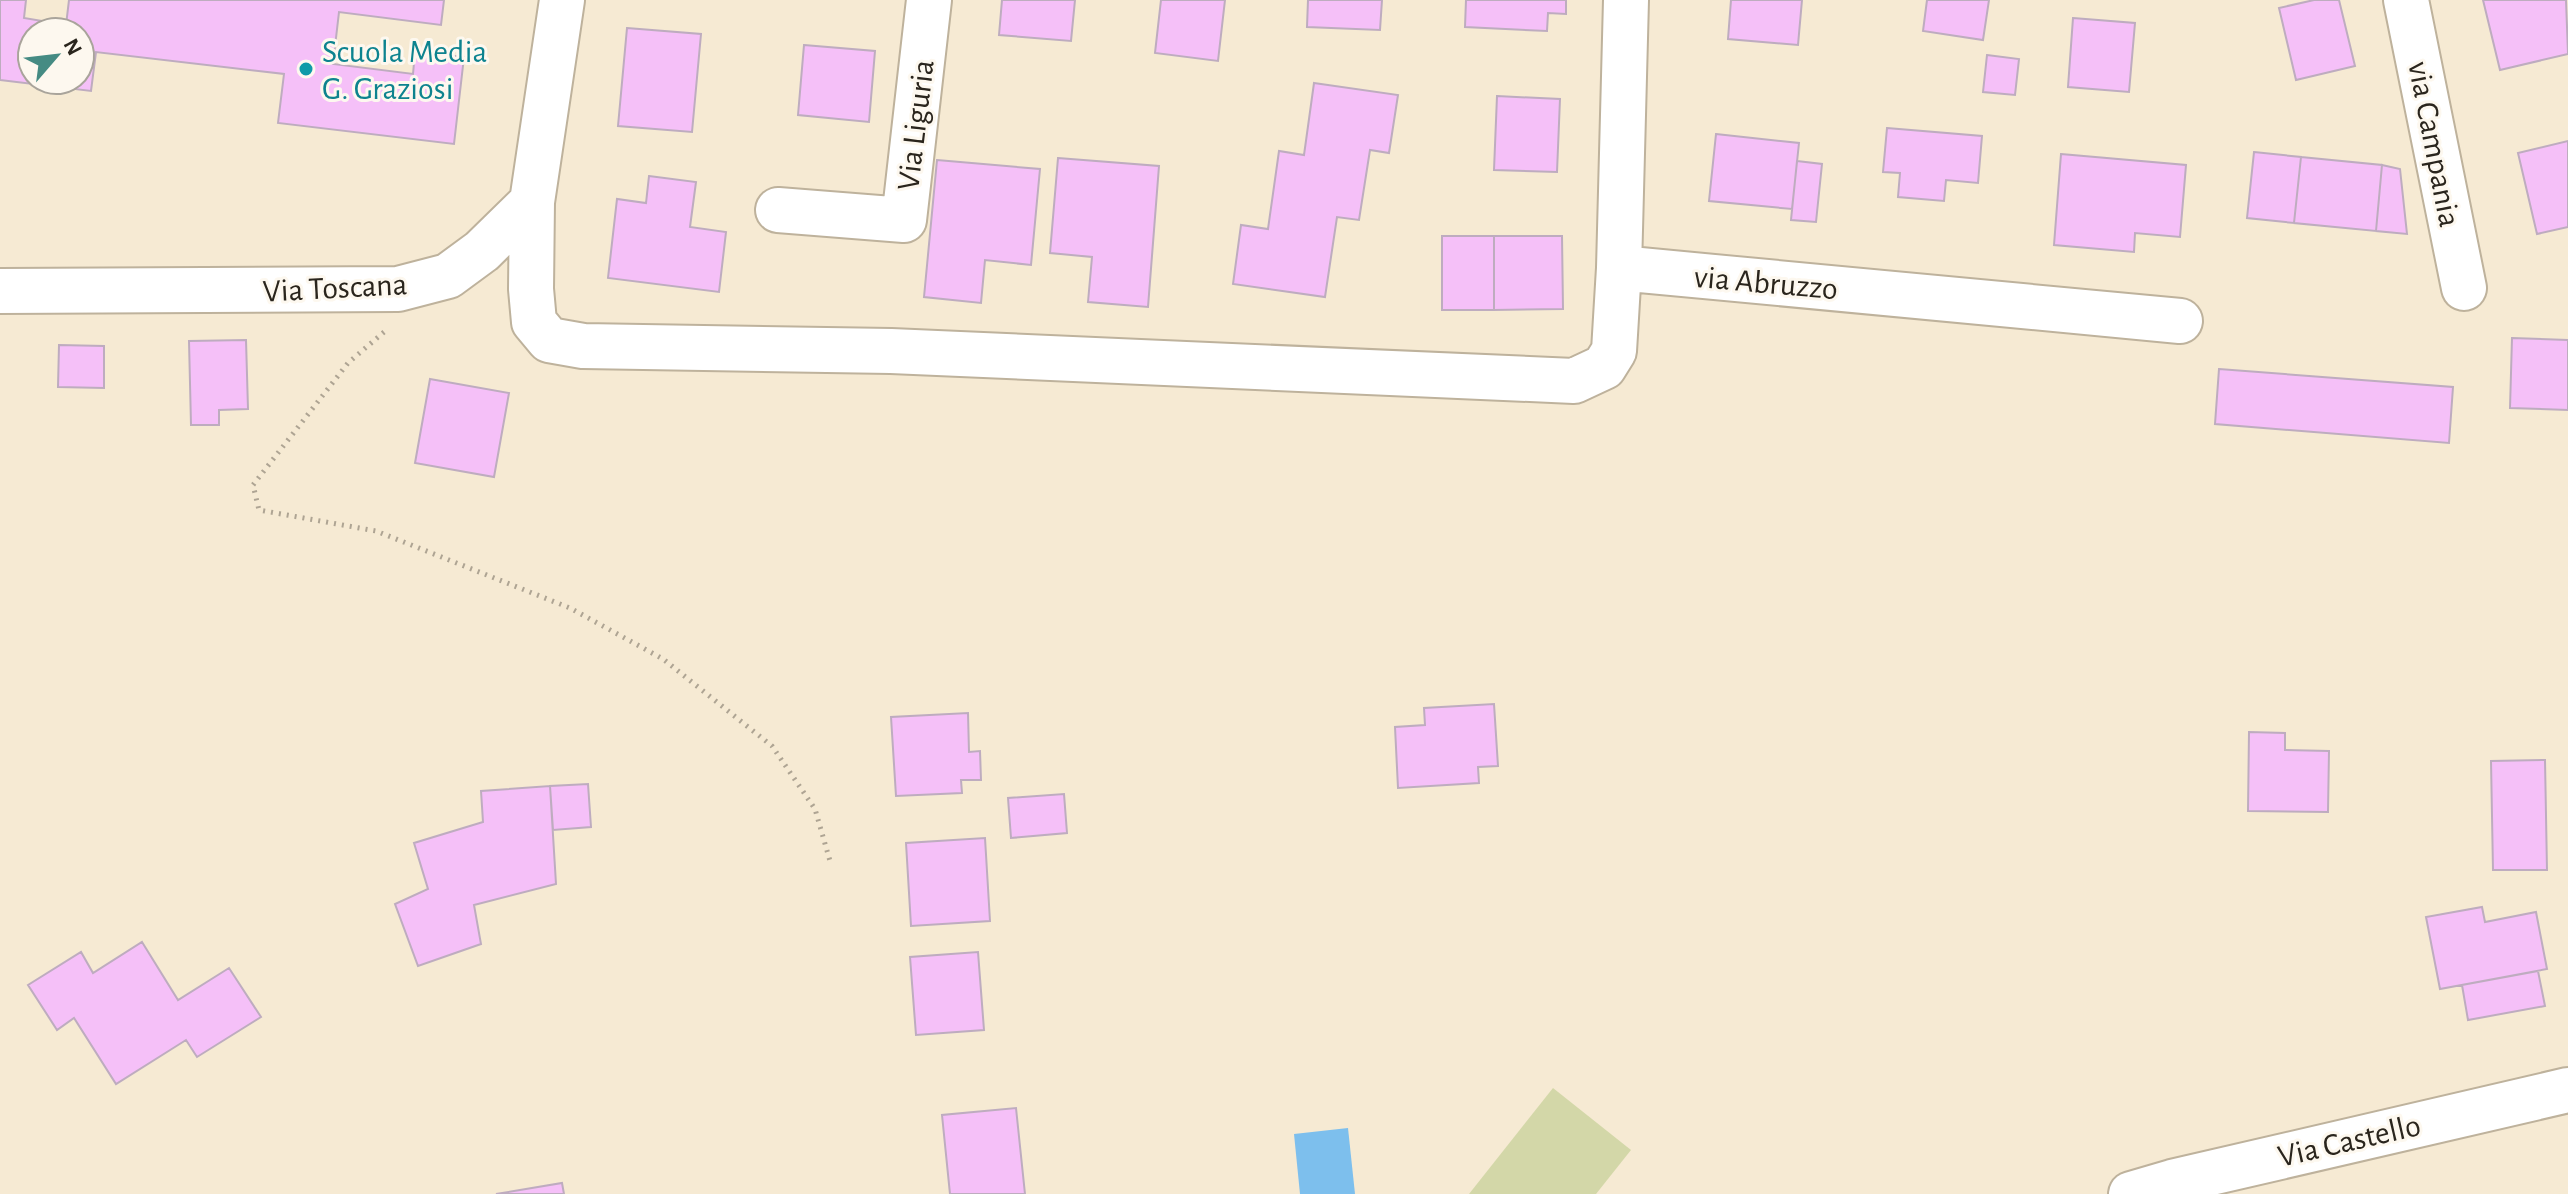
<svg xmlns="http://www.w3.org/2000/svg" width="2568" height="1194" viewBox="0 0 2568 1194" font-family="'Alegreya Sans',sans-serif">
<rect width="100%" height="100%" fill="#f6ead3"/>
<path fill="#d3d7a8" d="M1553,1088L1631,1150L1596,1194H1469Z"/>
<path fill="#7dbfed" d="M1348,1128L1355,1194H1300L1294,1134Z"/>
<path fill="#f5c0f8" stroke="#beacbf" stroke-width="2" fill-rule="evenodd" d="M0,0H26L24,18L66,25L69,0H444L441,25L339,12L333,64L413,74L415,52L464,57L454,144L278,123L284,74L96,52L91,91L0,80ZM32,32H80V80H32Z
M1002,0H1075L1071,41L999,35Z
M1161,0H1225L1218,61L1155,53Z
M1308,0H1382L1380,30L1307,27Z
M1466,0H1566V14L1548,13L1547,31L1465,27Z
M1731,0H1802L1798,45L1728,39Z
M1927,0H1989L1983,40L1923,31Z
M2314,0H2339L2355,66L2296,80L2279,8Z
M2483,0H2566L2568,54L2500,70Z
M2073,18L2135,23L2129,92L2068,87Z
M627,28L701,34L692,132L618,126Z
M804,45L875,51L869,122L798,115Z
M1987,55L2019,59L2015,95L1983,92Z
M1314,83L1398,95L1389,153L1370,150L1359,220L1337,217L1325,297L1233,284L1241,225L1268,229L1279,151L1304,155Z
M1497,96L1560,99L1557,172L1494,170Z
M1887,128L1982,136L1978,183L1946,180L1944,201L1898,197L1900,173L1883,172Z
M1716,134L1799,143L1792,209L1709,201Z
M2568,141V227L2537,234L2518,153Z
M2254,152L2301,157L2294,223L2247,218Z
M2061,154L2186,165L2180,237L2135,233L2134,252L2054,245Z
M2301,157L2382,165L2376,231L2294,223Z
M1058,158L1159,166L1148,307L1088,302L1092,257L1050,253Z
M937,160L1040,169L1031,265L985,260L981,303L924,297Z
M1797,161L1822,164L1816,222L1791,220Z
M2382,165L2400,169L2407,234L2376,231Z
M649,176L696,182L690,227L726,232L719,292L608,278L617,199L646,203Z
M1442,236H1494V310H1442Z
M1494,236H1562L1563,309L1494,310Z
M2512,338L2568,340V410L2510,408Z
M246,340L248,409L219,410V425H191L189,341Z
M59,345L104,346V388L58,387Z
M2219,369L2453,387L2449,443L2215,424Z
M430,379L509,393L494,477L415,463Z
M1494,704L1498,766L1478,767L1479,783L1398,788L1395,727L1425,725L1424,708Z
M968,713L969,752L980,751L981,780H961L962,793L896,796L891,717Z
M2249,732L2285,733V750L2329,751L2328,812L2248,811Z
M2545,760L2547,870H2493L2491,761Z
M588,784L591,827L553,830L550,786Z
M550,786L556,884L474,905L481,944L418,966L395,904L428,889L414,843L483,822L481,791Z
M1064,794L1067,833L1011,838L1008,798Z
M985,838L990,921L911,926L906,843Z
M2482,907L2485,922L2536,912L2547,969L2440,989L2426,917Z
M142,942L178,1000L229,968L261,1017L197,1057L186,1040L116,1084L74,1018L57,1030L28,985L81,952L93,973Z
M978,952L984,1030L916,1035L910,957Z
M2538,971L2545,1006L2468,1020L2462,985Z
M1016,1108L1025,1194H950L942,1115Z
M562,1183L564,1194H496Z"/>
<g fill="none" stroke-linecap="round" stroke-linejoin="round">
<g stroke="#beb29c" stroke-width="48">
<path id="minor" d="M562,0L532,202L531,289L534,322L549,340L583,346L891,351L1574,381L1604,367L1614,351L1619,268L1626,0
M2406,0L2464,288
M778,210L904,220L929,0
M1619,268L2180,321
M0,291L398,289L448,276L482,251L532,202
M2131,1194L2172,1182L2568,1090"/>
</g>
<path stroke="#aea493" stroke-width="5" stroke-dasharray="2 6" stroke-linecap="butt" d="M384,332L348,363L253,485L259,510L376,531L570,608L663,659L772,746L815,809L830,861"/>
<use href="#minor" stroke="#fff" stroke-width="44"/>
</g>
<circle fill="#0f9aa8" stroke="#fdf8ef" stroke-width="3" cx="306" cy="69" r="8"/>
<g text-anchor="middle" stroke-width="6" stroke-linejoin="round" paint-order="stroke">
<g font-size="32" fill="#0d838f" stroke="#fdf8ef" text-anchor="start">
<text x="322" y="62">Scuola Media<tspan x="322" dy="37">G. Graziosi</tspan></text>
</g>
<g font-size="32" fill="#2a251d" stroke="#fdf8ef">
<text transform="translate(915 125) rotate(-83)" y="11">Via Liguria</text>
<text transform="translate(2435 144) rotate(79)" y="11">via Campania</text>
<text transform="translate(1766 282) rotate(5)" y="11">via Abruzzo</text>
<text transform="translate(335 287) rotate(-3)" y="11">Via Toscana</text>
<text transform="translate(2349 1140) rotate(-13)" y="11">Via Castello</text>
</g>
</g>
<g transform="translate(56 56) rotate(62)"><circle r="38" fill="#fdf8ef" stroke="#a9a49b" stroke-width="2"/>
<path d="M0-6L14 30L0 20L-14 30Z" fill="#458b83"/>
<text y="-12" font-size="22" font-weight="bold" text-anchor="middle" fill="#2a251d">N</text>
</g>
</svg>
